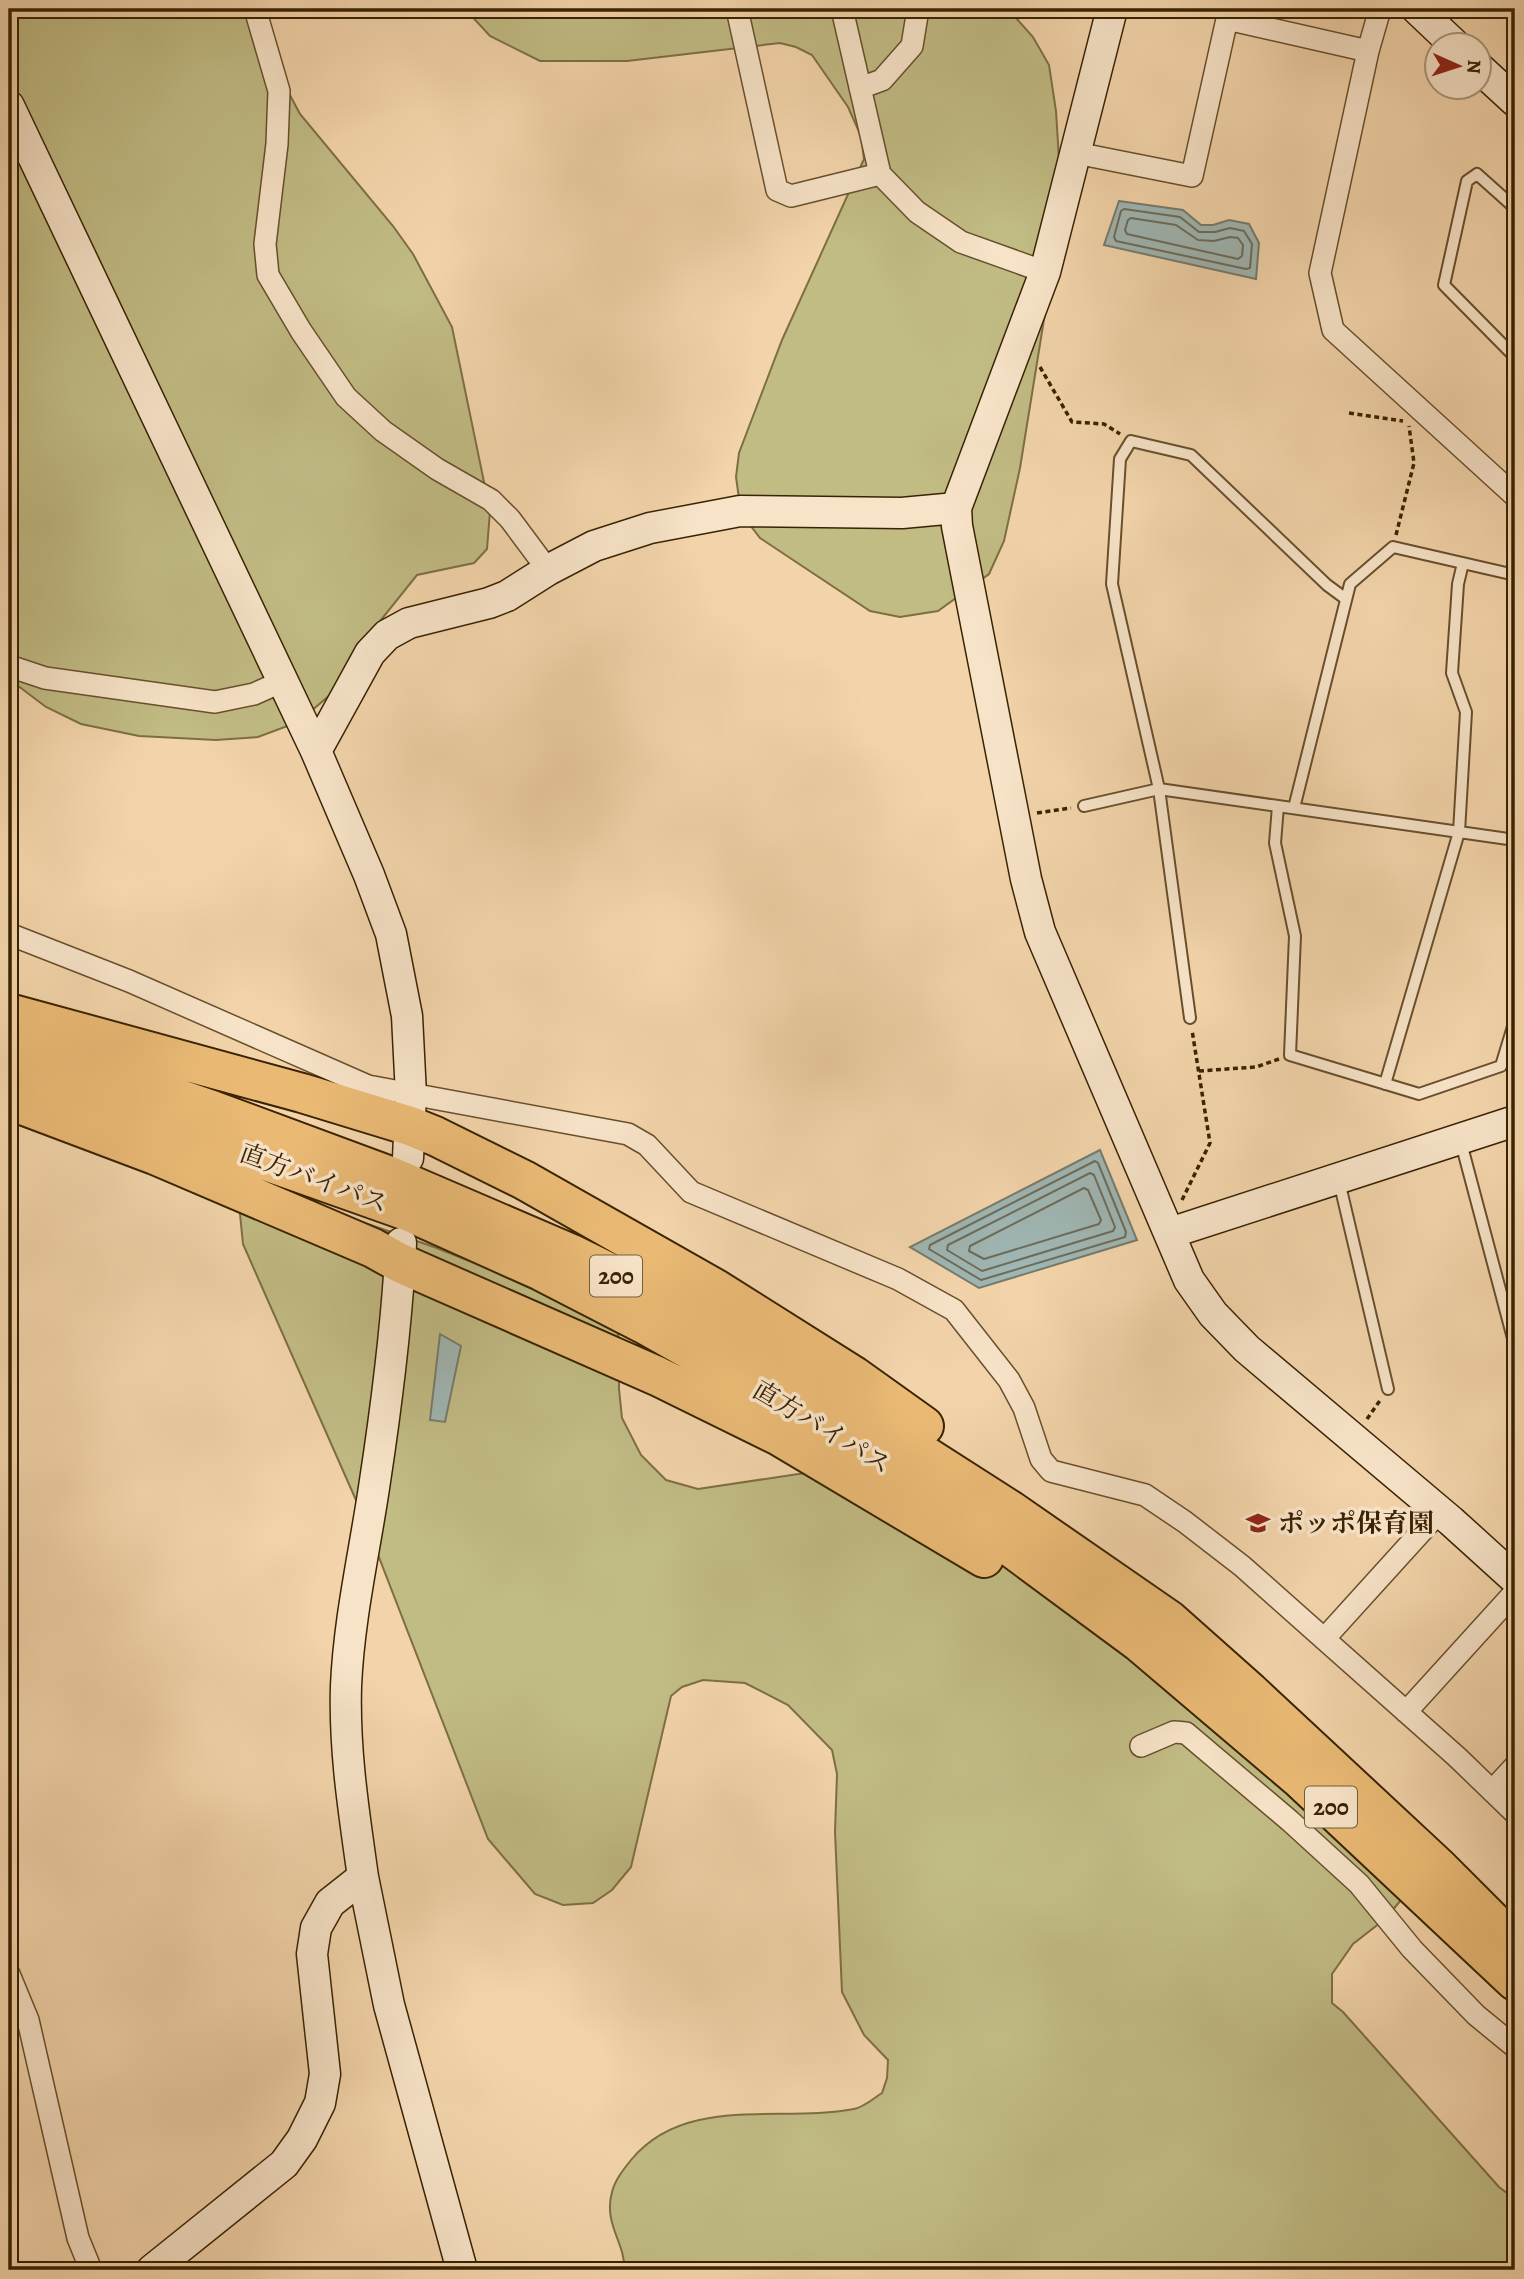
<svg xmlns="http://www.w3.org/2000/svg" width="1524" height="2279" viewBox="0 0 1524 2279" font-family="Alegreya,'Noto Serif JP',serif">
<rect width="100%" height="100%" fill="#f3d4aa"/>
<filter id="stains"><feTurbulence type="fractalNoise" baseFrequency=".00286" numOctaves="4"/><feColorMatrix values="0 0 0 0 .2 0 0 0 0 .09 0 0 0 0 .02 0 0 0 .5 -.17"/></filter>
<radialGradient id="worn" r=".72"><stop offset=".6" stop-color="#630" stop-opacity="0"/><stop offset="1" stop-color="#630" stop-opacity=".3"/></radialGradient>
<path fill="#c1bb84" stroke="#7d6f43" stroke-width="2" d="M9,9H244L300,114L393,226L413,254L452,327L490,511L487,549L474,563L417,575L372,631L337,689L298,722L258,737L216,740L139,736L81,724L46,707L9,679Z
M465,9H1008L1033,37L1049,65L1056,111L1060,175L1052,270L1020,468L1004,541L989,574L938,611L900,617L870,611L760,538L741,513L736,477L739,453L782,340L864,159L861,136L848,107L812,55L796,47L780,43L627,61H540L490,36Z
M296,1199L434,1247L607,1315L615,1324L619,1338V1389L622,1418L641,1455L666,1480L698,1489L805,1473L906,1470L1407,1893L1385,1919L1353,1944L1332,1974V2003L1343,2012L1499,2187L1515,2199V2270H624C626,2243 603,2225 612,2192C615,2180 623,2170 631,2160C685,2094 781,2123 854,2109C864,2107 874,2098 882,2093L887,2078L888,2060L864,2035L842,1992L835,1832L837,1774L832,1750L788,1705L745,1683L703,1680L682,1687L671,1696L631,1867L612,1890L593,1903L563,1905L535,1894L488,1839L363,1516L243,1244L240,1214L248,1206Z"/>
<path fill="#9fb6b3" stroke="#767b6c" stroke-width="2" d="M1119,201L1183,210L1201,225H1213L1229,220L1249,224L1259,243L1256,279L1104,245Z
M1100,1150L1137,1240L979,1288L910,1247Z
M440,1334L461,1346L445,1422L430,1420Z"/>
<g fill="none" stroke-linecap="round" stroke-linejoin="round">
<path stroke="#6c6c5a" stroke-width="2" d="M1124,209L1180,217L1199,232H1215L1230,228L1244,231L1252,244L1250,268L1246,269L1116,241L1114,237L1121,211Z
M1131,218L1176,225L1198,240L1214,241L1230,237L1238,238L1243,245L1242,256L1238,259L1127,234L1125,230L1128,220Z
M1095,1161L1098,1163L1126,1232L1125,1237L981,1280L929,1249L930,1245Z
M1090,1173L1094,1175L1115,1227L1113,1231L982,1271L947,1250L948,1245Z
M1084,1188L1088,1190L1101,1220L1099,1224L984,1259L969,1251L970,1246Z"/>
<g stroke="#684f2c" stroke-width="14">
<path id="lane" d="M1515,208L1477,174L1467,181L1444,285L1515,357
M1084,806L1159,789L1515,840
M1278,806L1275,843L1295,936L1290,1055L1419,1094L1501,1066L1515,1020
M1294,808L1350,584L1393,547L1515,575
M1190,1018L1159,789L1112,584L1120,459L1131,441L1191,455L1327,585L1346,599
M1385,1084L1459,832L1466,712L1452,673L1458,584L1463,563
M1460,1139L1515,1346
M1339,1181L1388,1389"/>
</g>
<g stroke="#684f2c" stroke-width="24">
<path id="street" d="M255,9L279,91L277,144L265,244L268,275L301,331L346,397L383,431L437,469L491,500L510,519L548,570
M737,9L777,190L791,196L880,174
M842,9L880,174L917,212L961,242L1045,272
M1380,9L1368,51L1320,273L1333,330L1515,496
M860,88L882,80L912,46L918,9
M1076,153L1192,176L1227,19L1368,51
M9,666L45,678L215,702L254,694L283,681
M9,934L129,981L368,1086L628,1134L647,1145L691,1192L898,1279L954,1310L1009,1380L1024,1408L1041,1459L1051,1471L1145,1495L1185,1522L1242,1566L1457,1757L1515,1813
M1324,1639L1440,1511
M1406,1712L1515,1592
M1141,1746L1174,1732L1186,1733L1290,1821L1359,1884L1412,1949L1476,2015L1515,2047
M1492,1791L1515,1766
M9,1974L28,2020L78,2238L91,2270"/>
</g>
<g stroke="#392302" stroke-width="33">
<path id="secondary" d="M1112,9L1045,272L956,508L957,526L1026,879L1040,932L1189,1280L1213,1314L1247,1349L1451,1521L1515,1579
M1417,9L1456,46
M1478,67L1515,101
M9,106L316,751L369,875L391,934L407,1016L411,1095L408,1158
M316,751L370,653L387,635L409,623L489,603L507,596L548,570L594,546L650,528L740,511L902,513L956,508
M1170,1233L1515,1121
M363,1877L389,2005L462,2270
M152,2270L284,2164L302,2139L320,2103L325,2074L312,1954L316,1928L330,1903L363,1877C354,1813 344,1751 346,1686C349,1617 365,1550 375,1481C387,1402 397,1323 401,1243"/>
</g>
<g stroke="#392302" stroke-width="42">
<path id="highway" d="M9,1013L302,1093L410,1126L435,1136L524,1180L716,1289L854,1376L924,1426
M9,1041L212,1110L390,1176L574,1255L709,1322L874,1423L1010,1510L1169,1620L1250,1692L1438,1867L1515,1944
M9,1074L184,1132L407,1211L541,1271L644,1324L846,1438L993,1534L1139,1642L1299,1778L1515,1981
M9,1100L155,1155L373,1248L400,1263L657,1376L779,1436L984,1558"/>
</g>
<path stroke="#392302" stroke-width="3.5" stroke-dasharray="5 3.5" stroke-linecap="butt" d="M1040,367L1072,422L1104,424L1120,434
M1349,413L1403,421
M1396,535L1414,463L1409,426
M1037,813L1071,808
M1199,1071L1256,1067L1279,1059
M1182,1200L1210,1143L1192,1030
M1367,1419L1381,1399"/>
<use href="#lane" stroke="#f7e3c8" stroke-width="10"/>
<use href="#street" stroke="#f7e3c8" stroke-width="21"/>
<use href="#secondary" stroke="#f7e3c8" stroke-width="30"/>
<use href="#highway" stroke="#eaba75" stroke-width="38"/>
</g>
<defs>
<g id="school-bare" transform="scale(1.89)"><path d="M0-5L7-2L0 1L-7-2ZM-4 1L0 2.5L4 1V4Q0 6-4 4Z" fill="#8f2418" stroke="#f7e3c8" stroke-width="2.5" paint-order="stroke"/></g>
</defs>
<g fill-rule="evenodd">
<use href="#school-bare" x="1258" y="1523"/>
</g>
<g text-anchor="middle" stroke-width="7" stroke-linejoin="round" paint-order="stroke">
<g fill="#f7e3c8" stroke="#725d3d" stroke-width="2">
<rect x="590" y="1255.5" width="52" height="41" rx="5"/>
<rect x="1305" y="1786.5" width="52" height="41" rx="5"/>
</g>
<g font-size="24" font-weight="bold" fill="#392302">
<text x="616" y="1284">200</text>
<text x="1331" y="1815">200</text>
</g>
<g font-size="26" fill="#392302" stroke="#f7e3c8">
<text transform="translate(314 1178) rotate(20)" y="9">直方バイパス</text>
<text transform="translate(822 1427) rotate(31)" y="9">直方バイパス</text>
</g>
<g font-size="26" font-weight="bold" fill="#392302" stroke="#f7e3c8" text-anchor="start">
<text x="1278" y="1532">ポッポ保育園</text>
</g>
</g>
<rect width="1524" height="2279" fill="none" stroke="#f3d4aa" stroke-width="35"/>
<rect x="10" y="10" width="1503" height="2258" fill="none" stroke="#392302" stroke-width="3.5"/>
<rect x="18" y="18" width="1489" height="2244" fill="none" stroke="#392302" stroke-width="2"/>
<g transform="translate(1458 66) rotate(93)"><circle r="33" fill="#f7e3c8" stroke="#ab9679" stroke-width="2"/>
<path d="M0-5L12 26L0 18L-12 26Z" fill="#8f2418"/>
<text y="-10" font-size="19" font-weight="bold" text-anchor="middle" fill="#392302">N</text>
</g>
<rect width="100%" height="100%" filter="url(#stains)"/>
<rect width="100%" height="100%" fill="url(#worn)"/>
</svg>
